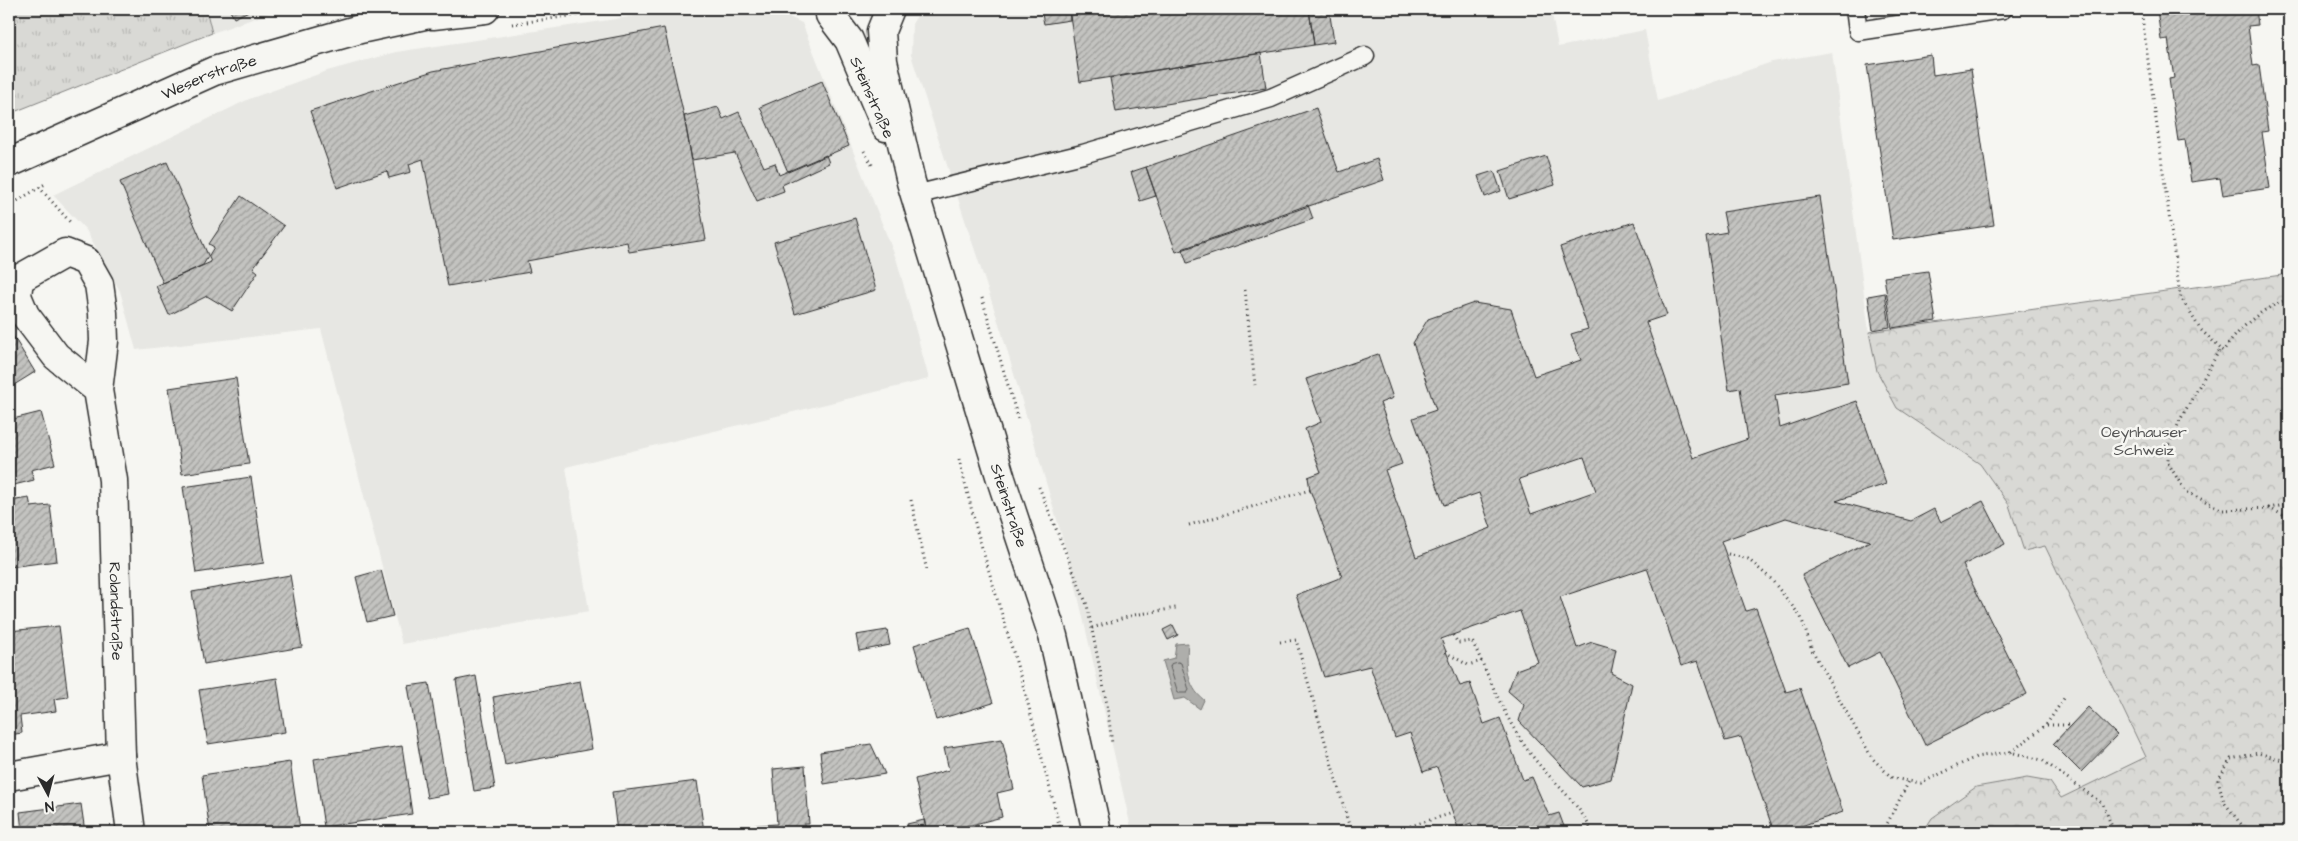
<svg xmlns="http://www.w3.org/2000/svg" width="2298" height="841" viewBox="0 0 2298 841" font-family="'Architects Daughter',sans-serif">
<defs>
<pattern id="grass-tufts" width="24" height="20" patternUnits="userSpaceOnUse" patternTransform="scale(1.25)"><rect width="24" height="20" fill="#d9d9d5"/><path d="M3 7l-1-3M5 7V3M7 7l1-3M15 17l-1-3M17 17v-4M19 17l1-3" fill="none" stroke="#babab7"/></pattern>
<pattern id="park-crowns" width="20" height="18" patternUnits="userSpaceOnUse" patternTransform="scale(1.25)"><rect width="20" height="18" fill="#d9d9d5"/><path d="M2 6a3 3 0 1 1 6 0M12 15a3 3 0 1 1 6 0" fill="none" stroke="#babab7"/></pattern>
<pattern id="building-hatch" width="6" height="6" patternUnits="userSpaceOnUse" patternTransform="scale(1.25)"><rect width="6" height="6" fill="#c3c3c0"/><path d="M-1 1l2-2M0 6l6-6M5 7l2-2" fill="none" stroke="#9f9f9c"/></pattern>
</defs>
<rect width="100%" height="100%" fill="#f6f6f2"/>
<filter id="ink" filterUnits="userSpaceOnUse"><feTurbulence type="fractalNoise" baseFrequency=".02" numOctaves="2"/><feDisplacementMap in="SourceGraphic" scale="10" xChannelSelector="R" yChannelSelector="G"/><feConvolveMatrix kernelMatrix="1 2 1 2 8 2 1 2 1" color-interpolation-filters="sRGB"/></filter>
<g filter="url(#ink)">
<path fill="#e7e7e3" d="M206,9H282L212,33Z
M682,9H772L802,23L897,261L929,379L566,467L589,611L402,644L321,329L136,350L120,291L86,230L53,195L249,99L327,71L396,52Z
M921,9H1551L1558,47L1645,30L1658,101L1772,62L1832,52L1869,332L1877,371L1940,436L1980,464L2009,505L2024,551L2045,546L2146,757L2061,798L2050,782L2027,778L1976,787L1932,818L1923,832H1132L1073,574L1001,330L911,55L912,24Z"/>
<path fill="url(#grass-tufts)" stroke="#828280" d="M9,9H206L212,33L9,114Z"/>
<path fill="url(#park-crowns)" stroke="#828280" d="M2289,274V832H1923L1932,818L1976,787L2027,778L2050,782L2061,798L2146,757L2045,546L2024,551L2009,505L1980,464L1897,408L1877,371L1869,332Z"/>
<path fill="#aeaeab" stroke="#7a7a78" d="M1188,643C1186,664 1186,686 1204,700L1200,709L1185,698L1174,700L1163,661L1174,658L1176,644Z"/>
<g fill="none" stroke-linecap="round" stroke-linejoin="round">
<path stroke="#5f5f5e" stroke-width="1" d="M1178,662L1181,663L1189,690L1187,693H1178L1170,667L1171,664Z"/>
</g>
<path fill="url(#building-hatch)" stroke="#2b2b2b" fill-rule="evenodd" d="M229,9H253L234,18Z
M1041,9H1069L1070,20L1044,24Z
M1069,9H1309L1314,45L1080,82Z
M1309,9H1329L1334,42L1314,45Z
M2157,9H2256L2258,25L2248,26L2253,66L2259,65L2268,131L2262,132L2270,188L2223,195L2220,178L2191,182L2185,140L2178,141L2169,79L2174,78L2168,39L2161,40Z
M664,28L684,116L706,240L629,252L627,242L527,261L530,272L448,286L423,159L409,164L411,172L389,178L387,171L337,188L310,111L433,71Z
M1261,53L1266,88L1116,112L1110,78Z
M1931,55L1933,75L1971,69L1994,225L1893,240L1867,65Z
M822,81L849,146L788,172L760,107Z
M718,107L723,119L739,112L764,167L775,163L779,175L826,155L829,163L782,185L784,191L757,201L735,153L692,160L684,116Z
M1316,108L1339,172L1377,159L1384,180L1176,252L1146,167Z
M1546,156L1555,185L1509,199L1500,171Z
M167,162L211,262L163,283L120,182Z
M1146,167L1156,196L1140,201L1131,172Z
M1494,171L1501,191L1485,197L1478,176Z
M241,196L284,226L253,268L258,272L232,311L207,296L169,315L156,286L203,265L214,247L209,244Z
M1820,197L1848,383L1775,395L1780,428L1857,401L1886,484L1836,501L1911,521L1934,509L1941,522L1983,501L2005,544L1963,565L2027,694L1925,745L1880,652L1848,668L1802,575L1870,541L1786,518L1721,541L1746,611L1756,608L1786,692L1800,688L1843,812L1783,832H1774L1741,737L1725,741L1698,661L1681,666L1647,568L1560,597L1577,648L1592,642L1616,649L1611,673L1632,684L1611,779L1582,787L1519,721L1524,705L1508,691L1516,670L1538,662L1520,611L1441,639L1460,686L1470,683L1484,724L1500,718L1523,780L1532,777L1549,816L1559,813L1566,832H1474L1471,823L1458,828L1437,767L1423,772L1410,733L1395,738L1370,666L1324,677L1296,595L1342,577L1310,490L1308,477L1321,472L1305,429L1321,422L1306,379L1378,354L1393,398L1380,403L1402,464L1385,470L1416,557L1491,528L1479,493L1444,505L1413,418L1436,410L1413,343L1428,319L1474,303L1511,309L1534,376L1581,360L1571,334L1588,329L1560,247L1634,222L1667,315L1646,322L1693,458L1748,439L1740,388L1729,390L1706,236L1727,232L1723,212ZM1584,457L1596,491L1531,514L1519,479Z
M1308,205L1313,219L1187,263L1182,249Z
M855,218L876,290L795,314L774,242Z
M1928,271L1936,321L1892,328L1884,277Z
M1885,293L1890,327L1873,330L1868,296Z
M9,329L35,372L9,388Z
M236,378L249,464L182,474L169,388Z
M41,412L55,464L31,470L34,480L10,486L9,420Z
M251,477L264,563L196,573L183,487Z
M29,498L31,507L50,505L57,561L9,567L10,501Z
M381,570L393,616L367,622L356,577Z
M290,575L302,647L204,664L192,592Z
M1173,625L1178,635L1168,640L1163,630Z
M59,626L68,697L54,699L56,711L20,716L22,733L9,735V631Z
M970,628L993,703L936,720L914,645Z
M887,630L890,645L859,651L856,635Z
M476,676L495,788L474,791L456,680Z
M277,678L285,732L208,744L199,690Z
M580,681L592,749L505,765L493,697Z
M429,683L448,794L427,798L408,686Z
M2088,707L2117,735L2081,772L2053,744Z
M1002,739L1014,789L997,793L1002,817L944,832H927L915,779L949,770L944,748Z
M871,744L885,774L824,784L820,752Z
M402,746L412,814L324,827L314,759Z
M290,762L300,829L281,832H210L202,775Z
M805,766L809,824H804L805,832H745L744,826L777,824L773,769Z
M697,781L704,832H617L612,792Z
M81,804L85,832H22L20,812Z
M924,820L927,832H910L907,824Z"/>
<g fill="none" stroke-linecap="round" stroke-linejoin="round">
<g stroke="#2b2b2b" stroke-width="21">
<path id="service" d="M1855,9L1858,31L2003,9
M915,195L1083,154L1271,98L1365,56"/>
</g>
<g stroke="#2b2b2b" stroke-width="31">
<g id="minor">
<path id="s1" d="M98,390L56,356L25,315L17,296L19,279L65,253L86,261L99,284L103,313L104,341L98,390L113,480L121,756L131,832"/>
<path d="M9,776L121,756"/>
</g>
</g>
<g stroke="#2b2b2b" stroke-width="31">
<g id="tertiary">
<path d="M433,15L485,9"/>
<path id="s2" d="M9,163L214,71L360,29L452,9"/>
</g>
</g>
<g stroke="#2b2b2b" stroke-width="31">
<g id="secondary">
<path id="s3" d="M890,9L881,31L883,61L911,182L1001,479L1053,636L1097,832"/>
<path d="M830,15L849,40L886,127"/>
</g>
</g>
<path stroke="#2b2b2b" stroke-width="3" stroke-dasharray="1 4" stroke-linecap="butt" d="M2141,9L2180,296L2200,329L2223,351
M512,24L621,9
M864,151L874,168
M39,187L70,222
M9,206L45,184
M1245,290L1255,385
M982,298L1018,419
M959,459L977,531L1025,692L1061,832
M1039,487L1087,605L1107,704L1112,744
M911,500L927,571
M2289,504L2269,508L2289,518
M2269,508L2223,510L2185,491L2168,463V448L2180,420L2220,349L2223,351C2242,326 2258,310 2289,299
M1189,525L1310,490
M1728,554L1748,559L1771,579L1801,617L1812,650L1872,758L1892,778L1921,783L1976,757L2010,752L2042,760L2103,804L2114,832
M1092,628L1134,615L1176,608
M1453,635L1458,643L1472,641C1491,680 1506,723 1533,757C1553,783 1579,802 1592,832
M1280,642L1296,640L1351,832
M1445,652L1468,665L1482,661
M2047,725H2070
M2011,752L2046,725L2065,697
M1391,832L1453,813
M1883,832L1909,781
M2247,832L2224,802L2218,780L2231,759L2258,753L2289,762"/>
<use href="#service" stroke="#f6f6f2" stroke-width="18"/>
<use href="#minor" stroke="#f6f6f2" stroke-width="28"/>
<use href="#tertiary" stroke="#f6f6f2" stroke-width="28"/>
<use href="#secondary" stroke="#f6f6f2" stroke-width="28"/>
</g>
</g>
<g text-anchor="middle" stroke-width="5" stroke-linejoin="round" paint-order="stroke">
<g font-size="16" fill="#2b2b2b" stroke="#f6f6f2">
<text dy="6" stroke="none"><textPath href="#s2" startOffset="218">Weserstraße</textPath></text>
<text transform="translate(873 97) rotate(66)" y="6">Steinstraße</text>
<text dy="6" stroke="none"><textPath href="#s3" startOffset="516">Steinstraße</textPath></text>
<text dy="6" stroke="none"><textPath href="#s1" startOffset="574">Rolandstraße</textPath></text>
</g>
<g font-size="16" fill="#565656" stroke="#f6f6f2">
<text x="2144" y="437">Oeynhauser<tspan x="2144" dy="18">Schweiz</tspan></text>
</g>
</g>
<rect width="2298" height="841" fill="none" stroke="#f6f6f2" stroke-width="30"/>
<rect x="15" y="15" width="2268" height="811" fill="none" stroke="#2b2b2b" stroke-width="2" filter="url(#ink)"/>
<g transform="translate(48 794) rotate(173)" stroke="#f6f6f2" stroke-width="4" paint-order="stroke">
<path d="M0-4L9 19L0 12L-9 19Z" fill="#2b2b2b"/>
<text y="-8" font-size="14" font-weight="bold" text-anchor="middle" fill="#2b2b2b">N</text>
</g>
</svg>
